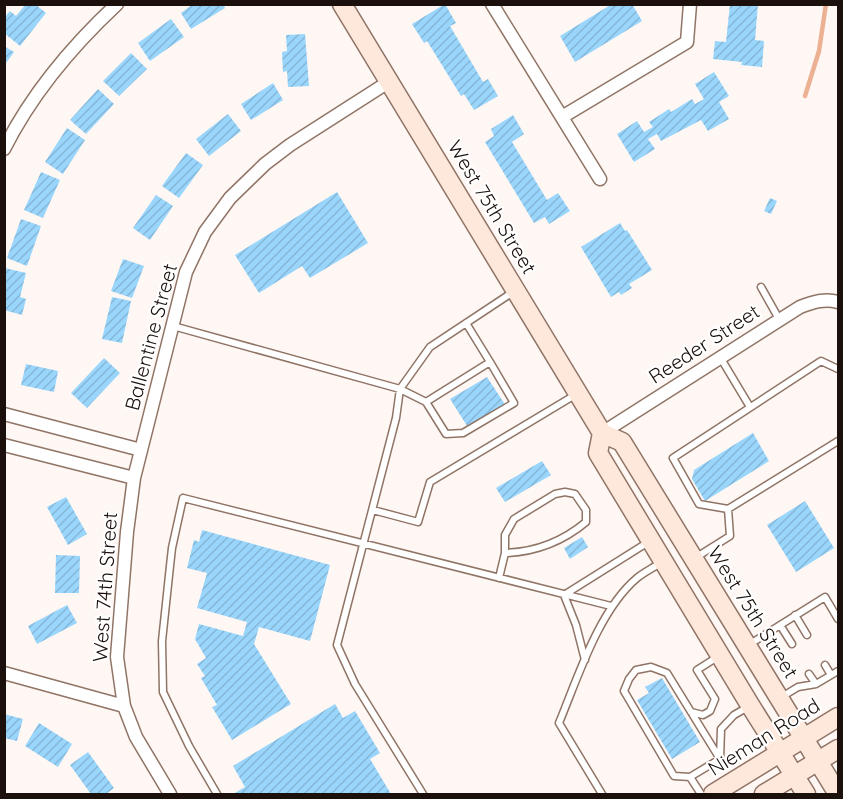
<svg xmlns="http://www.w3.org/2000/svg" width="843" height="799" viewBox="0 0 843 799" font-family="Quicksand,sans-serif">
<defs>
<pattern id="building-hatch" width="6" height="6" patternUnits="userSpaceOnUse" patternTransform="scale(1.5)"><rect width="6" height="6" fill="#9ad6fc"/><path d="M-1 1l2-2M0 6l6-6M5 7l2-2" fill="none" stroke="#84b7d7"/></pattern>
</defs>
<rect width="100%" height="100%" fill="#fef7f4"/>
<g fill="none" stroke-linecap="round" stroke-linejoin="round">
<path stroke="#ecb092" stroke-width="4.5" d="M805,96L819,51L826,4"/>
</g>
<path fill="url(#building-hatch)" d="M26,4H35L46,13L20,46L4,33V18L10,11L16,16Z
M193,4H223L225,8L191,29L181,13Z
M445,4L456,23L450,26L483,82L488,79L498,96L474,110L464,94L461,96L427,41L424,43L412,24Z
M612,4H632L642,21L575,62L560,36Z
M730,4H758L755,40L764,41L762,67L741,65L742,62L713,59L715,41L726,42Z
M171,19L184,37L150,61L138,43Z
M305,34L309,86L288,87L287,71L283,72L282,52L287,51L286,35Z
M4,46L14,52L4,66Z
M131,53L147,69L119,96L103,81Z
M714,72L729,96L719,102L729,119L708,131L701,120L661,141L657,134L648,139L655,149L634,162L617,134L637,121L644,132L653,127L649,122L669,109L671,112L692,99L695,104L704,99L695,84Z
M273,83L283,100L251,120L241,104Z
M98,89L114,104L86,134L70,120Z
M228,114L241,131L209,156L196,139Z
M513,115L524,134L512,142L547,200L558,193L570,211L549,224L545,217L534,223L485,142L494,136L491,129Z
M67,128L85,140L63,174L45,162Z
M186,153L203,165L179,198L162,186Z
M41,172L60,180L43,218L24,210Z
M337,192L368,243L310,278L302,266L259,293L235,255Z
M156,195L173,206L150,240L133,228Z
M770,198L777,201L771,214L764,211Z
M21,219L41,226L27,266L7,258Z
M620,223L625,231L627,230L652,270L629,284L632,288L621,295L619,292L611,297L581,247Z
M123,259L144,266L132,298L111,291Z
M5,268L26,273L20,297L26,299L22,315L4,310Z
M112,297L131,301L122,343L102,339Z
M104,358L120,373L87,408L71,393Z
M26,364L58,371L54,392L21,385Z
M487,377L506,406L469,429L450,399Z
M753,433L769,461L705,501L692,479L694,470Z
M542,461L551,475L505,502L496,488Z
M66,497L87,534L68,545L47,507Z
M805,501L834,548L796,572L767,525Z
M202,530L330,565L310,641L259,627L254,644L291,704L232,740L212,707L217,705L201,678L205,676L197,664L206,658L195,639L199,624L243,636L247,622L197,608L207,573L187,568L194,540L199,542Z
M582,537L588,547L570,559L564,548Z
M56,555L80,556L79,593H55Z
M67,605L77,623L37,644L28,626Z
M662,678L700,742L672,759L637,700L649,693L645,687Z
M335,704L343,718L355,711L380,753L370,759L391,794H233L245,787L233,766Z
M4,714L23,719L17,741L4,738Z
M39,723L72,744L58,767L25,746Z
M88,752L114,788L106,794H91L70,765Z"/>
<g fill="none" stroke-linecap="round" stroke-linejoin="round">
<g stroke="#907466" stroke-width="9">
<path id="lane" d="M761,287L779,319
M173,326L400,389L426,402L490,362L466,323
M720,357L750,407
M838,369L821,361L673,458L699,504L728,509L838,441
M426,402L446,434L463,433L514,403L490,362
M373,510L418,522L430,482L575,395
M695,558L730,536L728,509
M499,578L505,553V535L514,519L555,494L565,492L575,494L586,510V522C562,542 536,552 505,553
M564,595L650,541
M564,595L576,625L585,660
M795,615L807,635
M780,625L792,644
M750,644L825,597L838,619
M825,665L831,675
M809,674L816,684
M780,698L798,687L816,684L838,671
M691,712L703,715L710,711L715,699L697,670L719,656
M720,759L667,673L651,667L636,670L629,679L624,691L674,776L690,777L720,759L721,729L734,715L748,707
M690,777L701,794
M217,794L189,746L163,692L162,641L170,566L172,548L183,498L611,606
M423,794L355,684L337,645L396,418L400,389L430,347L513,292
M602,794L559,723C578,677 599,610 637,578C644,572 653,568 660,563"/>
</g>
<g stroke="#907466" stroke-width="15">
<path id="street" d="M492,4L600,179
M562,117L687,42L690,4
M4,149C32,93 72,46 117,4
M4,414L141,450
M602,433L800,307C813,302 825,298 838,302
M4,445L134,478
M4,673L124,706
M170,794L136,737L124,706L117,657L127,532L134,478L186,272L205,232L230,198L265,164L290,145L390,81"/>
</g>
<g stroke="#907466" stroke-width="21">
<path id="secondary" d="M342,4L602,433L622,442L838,794
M602,433L598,453L750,705L806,794
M713,794L838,717
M764,794L838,749"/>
</g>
<use href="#lane" stroke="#fff" stroke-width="6"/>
<use href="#street" stroke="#fff" stroke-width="12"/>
<use href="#secondary" stroke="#fee8dc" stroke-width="18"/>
</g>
<g text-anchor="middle" stroke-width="4.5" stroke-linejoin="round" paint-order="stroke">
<g font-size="20" fill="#1b100b" stroke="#fff">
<text transform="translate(492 207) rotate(59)" y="7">West 75th Street</text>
<text transform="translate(151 337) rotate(-75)" y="7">Ballentine Street</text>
<text transform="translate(704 344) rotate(-33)" y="7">Reeder Street</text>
<text transform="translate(105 587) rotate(-86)" y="7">West 74th Street</text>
<text transform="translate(753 612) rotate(58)" y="7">West 75th Street</text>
<text transform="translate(764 737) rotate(-32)" y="7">Nieman Road</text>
</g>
</g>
<rect width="843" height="799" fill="none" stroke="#1b100b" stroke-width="12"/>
</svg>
